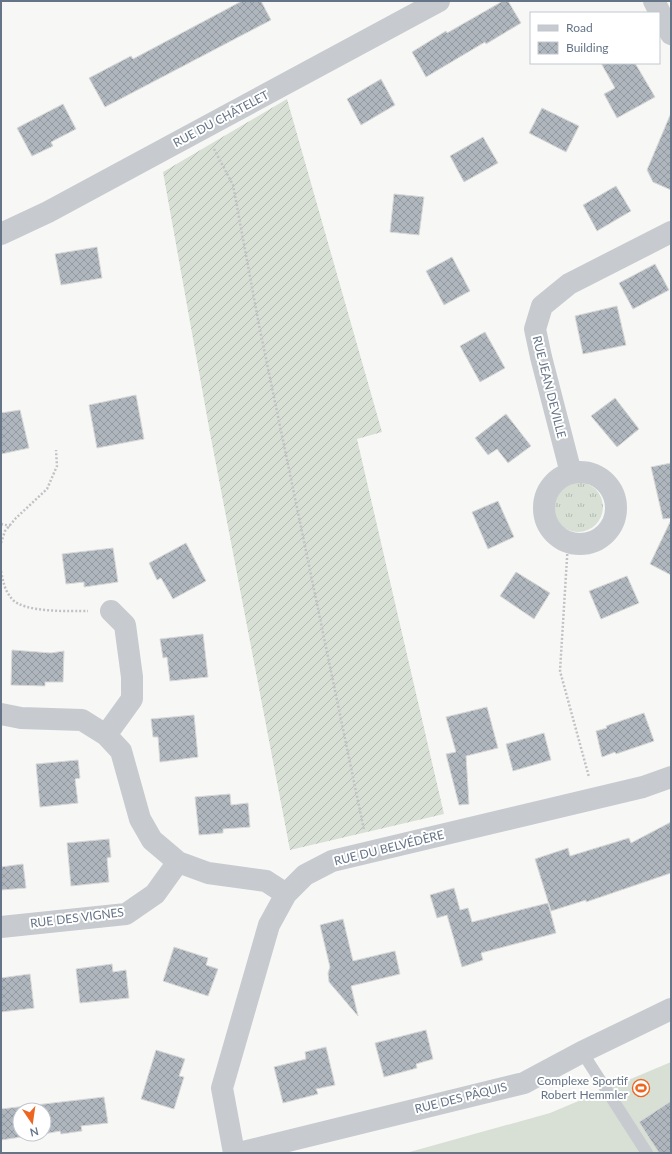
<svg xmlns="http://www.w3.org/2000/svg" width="672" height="1154" viewBox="0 0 672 1154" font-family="Lato,sans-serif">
<defs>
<pattern id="grass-tufts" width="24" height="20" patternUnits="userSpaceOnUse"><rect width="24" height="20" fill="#d8e0d5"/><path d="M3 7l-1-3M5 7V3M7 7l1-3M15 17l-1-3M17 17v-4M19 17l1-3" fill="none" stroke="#b3bab2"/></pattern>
<pattern id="garden-furrows" width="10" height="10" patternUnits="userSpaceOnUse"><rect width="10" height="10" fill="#d8e0d5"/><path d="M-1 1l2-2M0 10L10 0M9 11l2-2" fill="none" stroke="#b3bab2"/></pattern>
<pattern id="building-cross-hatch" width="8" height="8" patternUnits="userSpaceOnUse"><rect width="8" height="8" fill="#afb6bd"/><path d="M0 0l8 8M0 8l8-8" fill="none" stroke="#92999f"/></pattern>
</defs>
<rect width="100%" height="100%" fill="#f7f8f5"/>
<path fill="url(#grass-tufts)" d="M553 507a25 25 0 1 1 50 0a25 25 0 1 1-50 0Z"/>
<path fill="url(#garden-furrows)" d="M287,99L382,432L357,439L444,814L290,850L210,433L163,172Z"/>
<path fill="#d8e0d5" d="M671,1062V1153H406L550,1113Z"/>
<path fill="url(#building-cross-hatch)" stroke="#d9d9d7" d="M242,1H261L271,20L105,107L89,78L131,56L133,59Z
M503,1H508L521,23L486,44L485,42L426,77L412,52L446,31L447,33Z
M601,63H635L655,97L617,118L604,94L615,88Z
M381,79L395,105L361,125L347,99Z
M63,104L76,129L51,142L53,146L32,156L17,128Z
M542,108L579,126L566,152L529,133Z
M671,113V190L653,182L647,170Z
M483,137L498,163L464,182L450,156Z
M616,186L631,211L597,231L583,205Z
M394,194L424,197L419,235L390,232Z
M97,247L102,278L61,285L55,254Z
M452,257L470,291L444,305L426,271Z
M655,264L669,290L633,309L619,283Z
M617,306L626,345L583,354L575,316Z
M485,332L505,368L480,382L460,346Z
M136,395L144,439L97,448L89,405Z
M615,398L639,429L617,447L591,416Z
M20,410L29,448L1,454V413Z
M506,414L531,446L508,463L497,449L488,455L475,438Z
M671,463V518L663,519L651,467Z
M498,501L514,537L488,549L472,512Z
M671,520V575L650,564Z
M186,543L206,581L173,599L161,578L157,580L149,563Z
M113,548L118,582L84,587V582L66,584L62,554Z
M516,572L550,593L534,619L500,596Z
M627,576L639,603L601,619L589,591Z
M203,634L208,677L170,681L167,657L163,658L160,639Z
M12,650L51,653L64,651L63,682H45V686L11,685Z
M487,707L498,748L466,756L469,804L459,805L446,754L456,752L446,717Z
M644,713L654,741L616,754L615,752L602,757L596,731L607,728L606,726Z
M194,715L198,757L160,762L158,737H153L151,719Z
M544,733L551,760L513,771L506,744Z
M78,760L80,778L75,779L78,803L40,807L36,764Z
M230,794L231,805L248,803L250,827L223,829V833L199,835L195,797Z
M671,822V873L586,902V900L551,911L535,859L568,848L570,856L629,838L631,843Z
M109,839L111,857L107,858L109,882L71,886L67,843Z
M23,864L26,888L1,890V867Z
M454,888L460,910L468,908L472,922L548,903L556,933L481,953L483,960L462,967L447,915L437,918L430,895Z
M343,919L353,961L395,951L400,974L351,986L358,1016L329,982L328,973L330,967L320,925Z
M174,947L208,958L206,965L218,969L208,996L163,981Z
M112,964L113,972L126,970L129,998L80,1003L76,969Z
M30,974L34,1008L1,1012V978Z
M426,1030L433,1059L416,1064L417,1068L384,1077L375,1043Z
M326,1047L335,1085L316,1089L318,1094L283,1103L274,1067L306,1059L305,1052Z
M156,1050L185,1059L179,1076L184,1077L174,1109L141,1099Z
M104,1097L108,1123L81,1126L82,1131L61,1134L60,1131L44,1134V1110H20V1134H42L1,1140V1109Z
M671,1101V1153H659L639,1122Z"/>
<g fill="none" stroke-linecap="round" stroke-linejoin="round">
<path stroke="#c1c2c5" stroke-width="2.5" stroke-dasharray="2 2" stroke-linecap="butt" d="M214,149L233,185L259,325L364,830
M1,524L10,526
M568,542L560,671L589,777
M1,543L5,531L16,518L47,489L57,466L56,450
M1,571C3,582 5,591 12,599C24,613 71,611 88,611"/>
<path stroke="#c7cace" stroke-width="12" d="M582,1052L647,1153"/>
<path stroke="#c7cace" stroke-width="22" d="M654,1L671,34
M1,234L48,212L439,1
M544 508a36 36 0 1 1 72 0a36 36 0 1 1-72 0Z
M571,473L541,357L535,329L542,306L569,284L671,232
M1,714L21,718L82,720L106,735L121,751L140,819L152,840L178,862L208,873L266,881L286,894
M106,735L132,699V677L125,625L111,611
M1,927L126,914L155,894L178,862
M234,1153L222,1088L269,925L286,894L305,875L332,861L643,787L671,777
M239,1153L524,1083L582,1052L671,1009"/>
</g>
<defs>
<g id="stadium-ring" transform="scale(0.9)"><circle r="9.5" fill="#fff" stroke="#ec6621" stroke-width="1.5"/><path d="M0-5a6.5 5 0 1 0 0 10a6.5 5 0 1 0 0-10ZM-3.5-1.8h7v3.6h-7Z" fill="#ec6621"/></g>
</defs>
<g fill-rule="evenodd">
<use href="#stadium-ring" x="641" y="1088"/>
</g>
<g text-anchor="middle" stroke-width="4" stroke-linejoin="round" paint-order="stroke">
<g font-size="12" fill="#657487" stroke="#fff">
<text transform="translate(221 119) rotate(-28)" y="4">RUE DU CHÂTELET</text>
<text transform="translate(549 387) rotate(76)" y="4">RUE JEAN DEVILLE</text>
<text transform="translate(389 848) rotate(-14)" y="4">RUE DU BELVÉDÈRE</text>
<text transform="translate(77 918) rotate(-7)" y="4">RUE DES VIGNES</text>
<text transform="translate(461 1098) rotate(-14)" y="4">RUE DES PÂQUIS</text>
</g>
<g font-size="12" fill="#657487" stroke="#fff" text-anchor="end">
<text x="628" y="1085">Complexe Sportif<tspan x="628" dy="14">Robert Hemmler</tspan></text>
</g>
</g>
<rect width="672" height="1154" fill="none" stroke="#657487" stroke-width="4"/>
<rect x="530" y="12" width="130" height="52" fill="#ffffff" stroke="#c1c7cf"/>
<rect x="538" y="25" width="20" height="6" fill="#c7cace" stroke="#c1c7cf"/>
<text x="566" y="32" font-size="12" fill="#657487">Road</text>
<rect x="538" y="42" width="20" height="12" fill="url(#building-cross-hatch)" stroke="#c1c7cf"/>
<text x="566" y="52" font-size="12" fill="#657487">Building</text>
<g transform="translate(32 1122) rotate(167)"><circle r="19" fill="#ffffff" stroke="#c1c7cf"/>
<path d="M0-3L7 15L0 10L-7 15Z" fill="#ec6621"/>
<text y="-6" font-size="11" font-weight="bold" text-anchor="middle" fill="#657487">N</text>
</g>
</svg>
